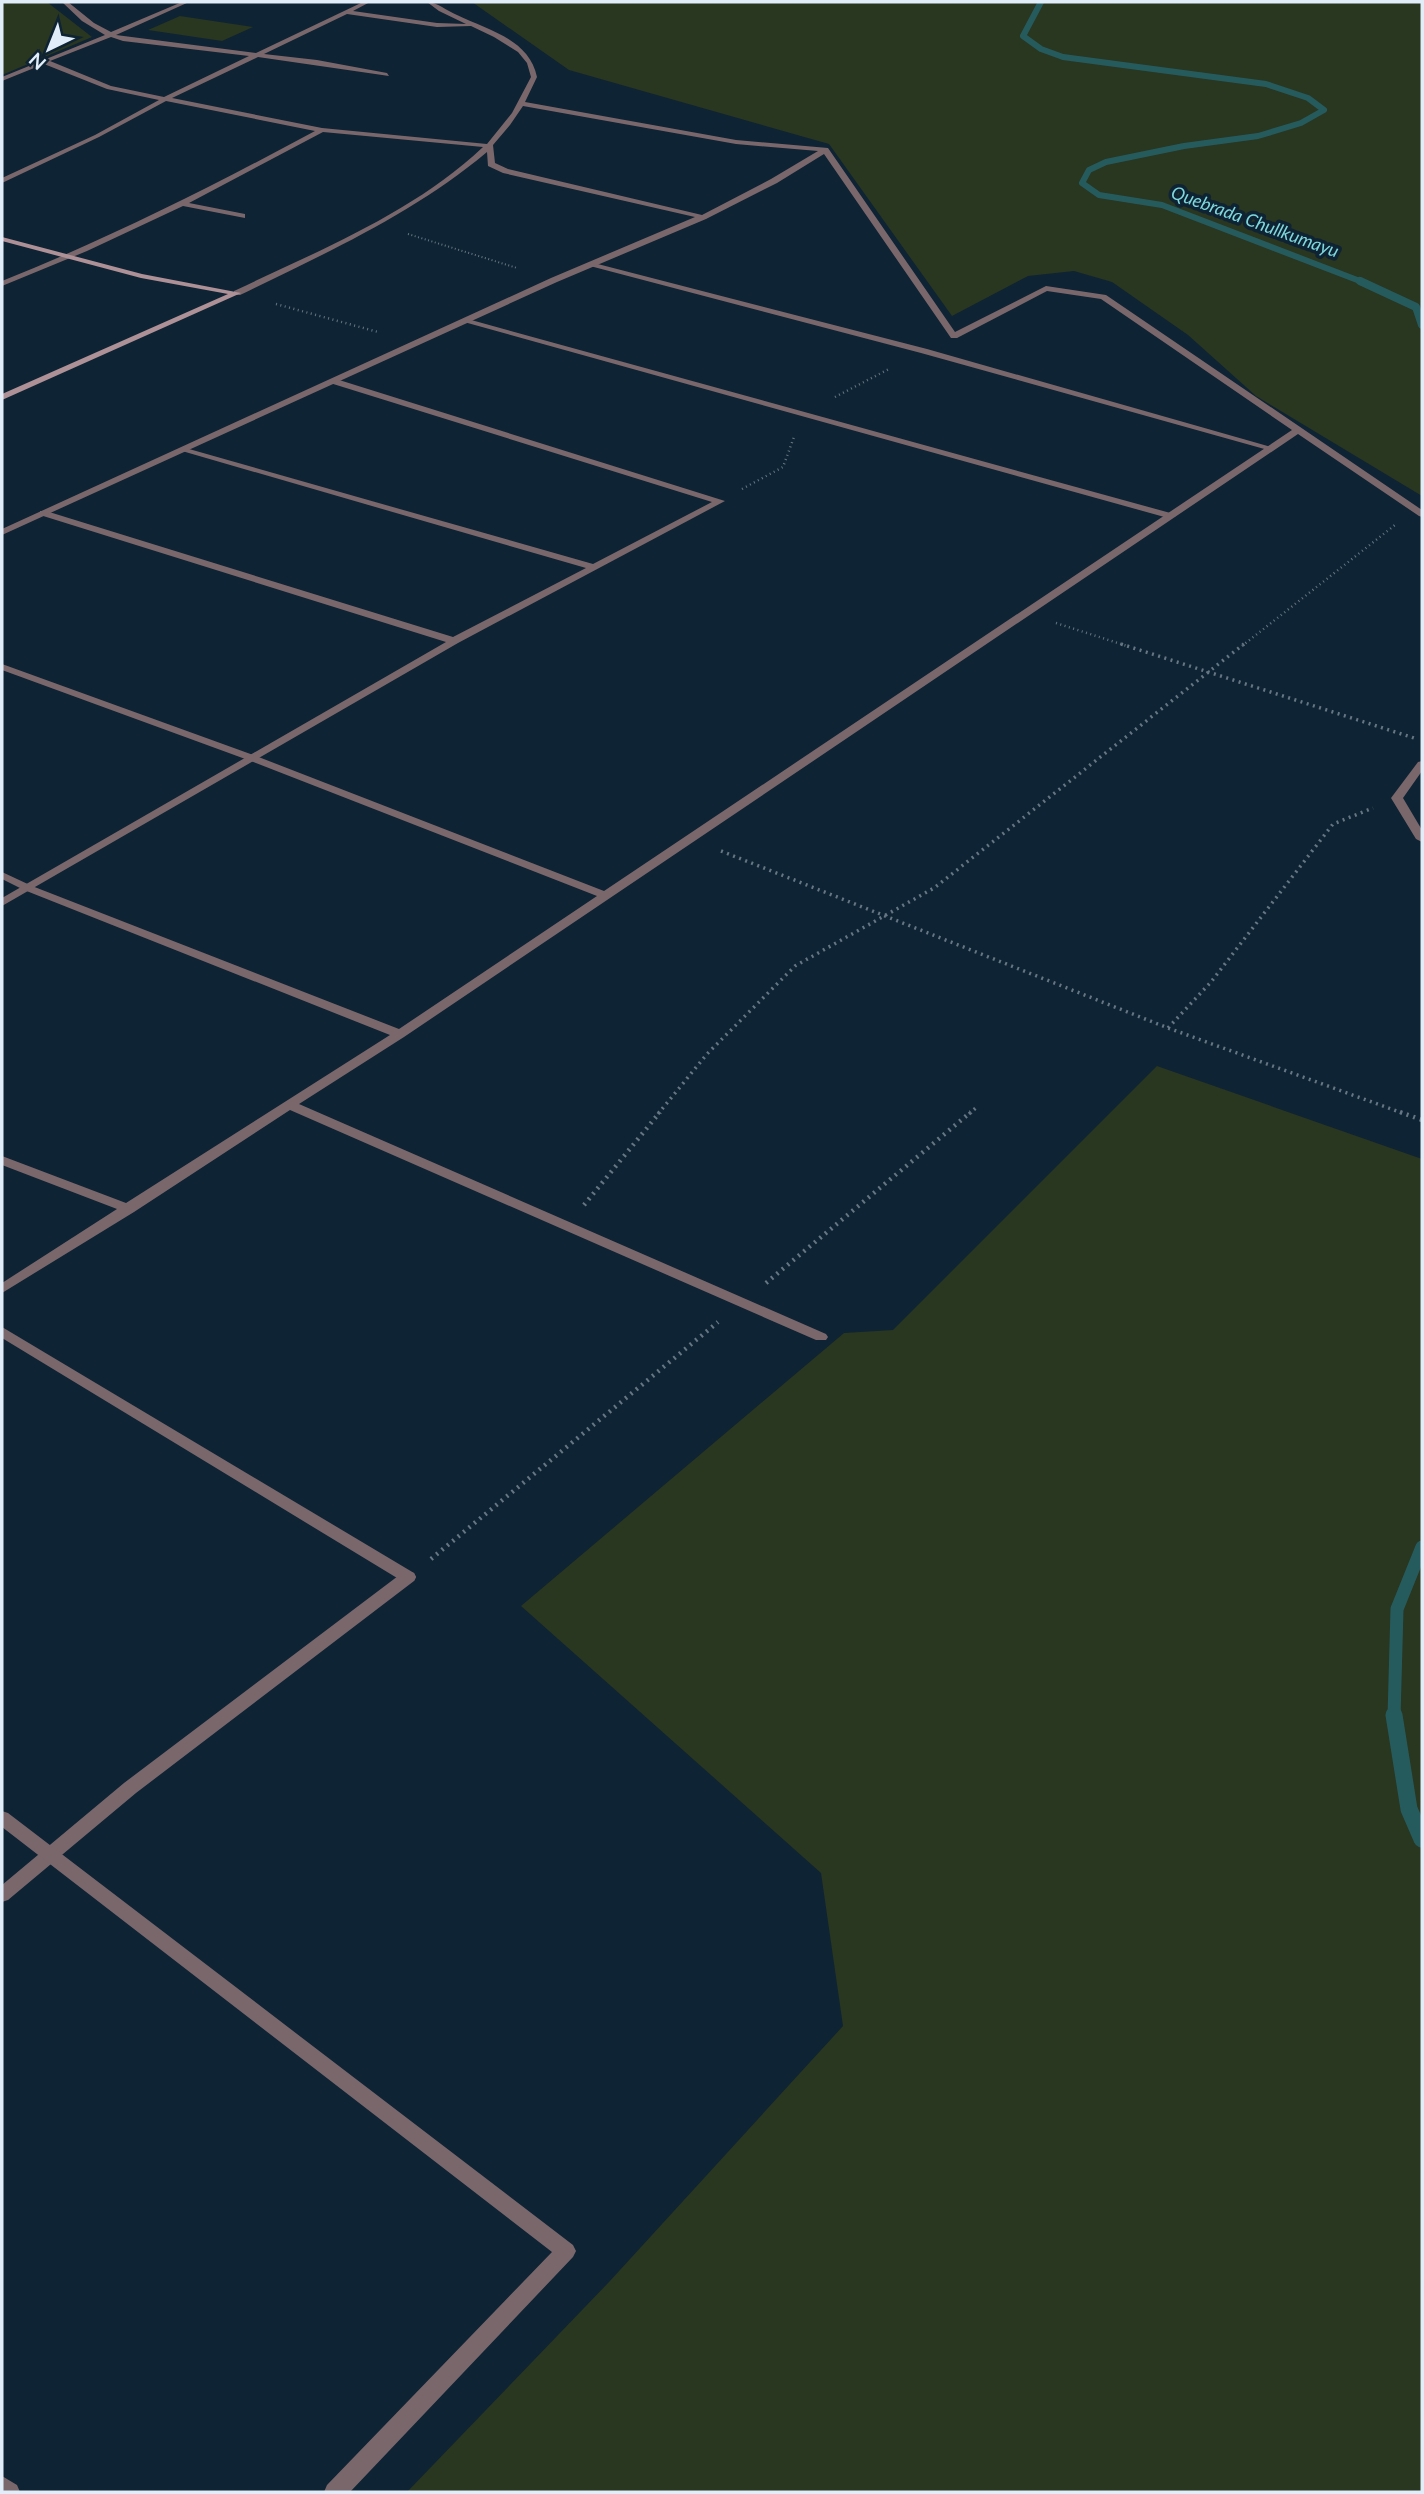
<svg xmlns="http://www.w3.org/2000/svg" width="1424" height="2494" viewBox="0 0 1424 2494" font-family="Lato,sans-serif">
<rect width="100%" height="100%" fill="#0e2333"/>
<path fill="#293620" d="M2,2H47L92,37L2,75Z
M472,2H1422V496L1256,396L1188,335L1112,282L1074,271L1028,276L952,316L829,144L569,70Z
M180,16L253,27L222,41L148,30Z
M1157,1066L1422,1159V2492H407L609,2282L843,2026L821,1873L521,1606L844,1333L893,1330Z"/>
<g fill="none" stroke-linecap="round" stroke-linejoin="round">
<path stroke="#265b5e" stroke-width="6" d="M1041,2L1023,36L1041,49L1063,57L1266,84L1308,98L1324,110L1301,123L1258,136L1184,146L1106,162L1089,170L1082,183L1099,195L1162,205L1365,283"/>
<path stroke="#265b5e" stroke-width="8" d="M1360,281L1416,307L1422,325"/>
<path stroke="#265b5e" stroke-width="13" d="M1394,1717L1397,1609L1422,1547"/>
<path stroke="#265b5e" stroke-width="17" d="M1394,1715L1409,1809L1422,1839"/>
<path stroke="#657684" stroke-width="2" stroke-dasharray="1 2.5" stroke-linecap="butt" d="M408,234L517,268"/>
<path stroke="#657684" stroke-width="2.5" stroke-dasharray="1 3.5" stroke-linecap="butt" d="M276,304L378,332
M835,397L889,369
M742,489L783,467L794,437
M1056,623L1127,646
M1242,646L1395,525"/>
<path stroke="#657684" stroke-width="3.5" stroke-dasharray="2 4.5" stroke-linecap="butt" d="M1121,644L1414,738
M721,851L1168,1028L1405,1114
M1168,1028L1211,982L1333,824L1373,808
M658,1114L707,1054L795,966L934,888L1244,644
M969,1114L978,1106"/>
<path stroke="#657684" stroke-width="4.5" stroke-dasharray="2 5" stroke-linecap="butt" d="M1400,1112L1422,1120
M584,1205L660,1112
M766,1283L971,1112
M431,1559L718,1322"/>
<path fill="#7a676c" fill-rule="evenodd" d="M590,262L927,349L1275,448L1268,450L921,353L590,266Z
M464,318L1174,514L1176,516L1168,518L464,322Z
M330,379H336L725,501L458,643L2,906V898L446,642L40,515V511H46L453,637L586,568L182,451V447L593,564L712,502L330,383Z
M408,1571L414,1573L416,1577L414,1581L136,1793L8,1900L2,1902V1885L124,1783L402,1573Z"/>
<path fill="#7a676c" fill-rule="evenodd" d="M62,2H68L94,23L111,32L182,2H189L116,35L256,53L363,2H370L353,11L437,23L466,24L439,11L427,2C437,2 447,11 457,15C488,30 529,39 537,77L525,102L736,140L828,148L955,332L1046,286L1106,295L1422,510V517L1419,516L1298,434L404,1037L299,1104L826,1334L828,1337L826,1340H816L290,1110L134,1212L2,1293V1283L117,1209L2,1165V1156L126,1203L390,1035L24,890L2,879V872L32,886L399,1029L597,896L248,760L2,670V664L256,756L604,891L1292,430L1101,299L1047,291L957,338H951L824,154L777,183L706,219L557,282L2,535V529L551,278L695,217L503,173L488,166L487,152C413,214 326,253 240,295H234V291C320,250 413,213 483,147L323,132L189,203L245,214V218L183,206L87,251L2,286V281C110,238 213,186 315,131L166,101L99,137L2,183V178L95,135L159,100L107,89L44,64L2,81V77L105,35L82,21ZM347,14L437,27L471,26L494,37L518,52L527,63L531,77L512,113L487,144L322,128L172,98L258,57L389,76L387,73L317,60L264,54ZM111,37L123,41L249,56L164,97L111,86L50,61ZM523,106L736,144L818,151L771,179L702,215L508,169L495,163L493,145L510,125Z
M1422,761V771L1403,798L1422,830V842L1416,839L1391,798L1418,762Z
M2,1327L414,1573L416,1577L414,1581H402L2,1338Z
M2,1811L8,1813L573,2245L576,2251L573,2257L350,2492H324L327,2485L552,2252L2,1827Z
M2,2476L17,2485L20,2492H2Z"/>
<path fill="#ae9097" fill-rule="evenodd" d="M2,237L142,274L241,293L2,400V394L228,294L141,278L2,241Z"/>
</g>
<g text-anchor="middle" stroke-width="7" stroke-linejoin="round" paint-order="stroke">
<g font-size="18" font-style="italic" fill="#7fd8dd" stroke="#0e2333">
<text transform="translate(1255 222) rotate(20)" y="6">Quebrada Chullkumayu</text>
</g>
</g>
<rect width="1424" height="2494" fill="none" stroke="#e1eef9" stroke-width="7"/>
<g transform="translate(49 49) rotate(223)" stroke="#0e2333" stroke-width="5" paint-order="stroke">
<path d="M0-5L12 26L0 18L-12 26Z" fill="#e1eef9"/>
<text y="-10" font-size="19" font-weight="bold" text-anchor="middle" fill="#e1eef9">N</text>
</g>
</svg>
